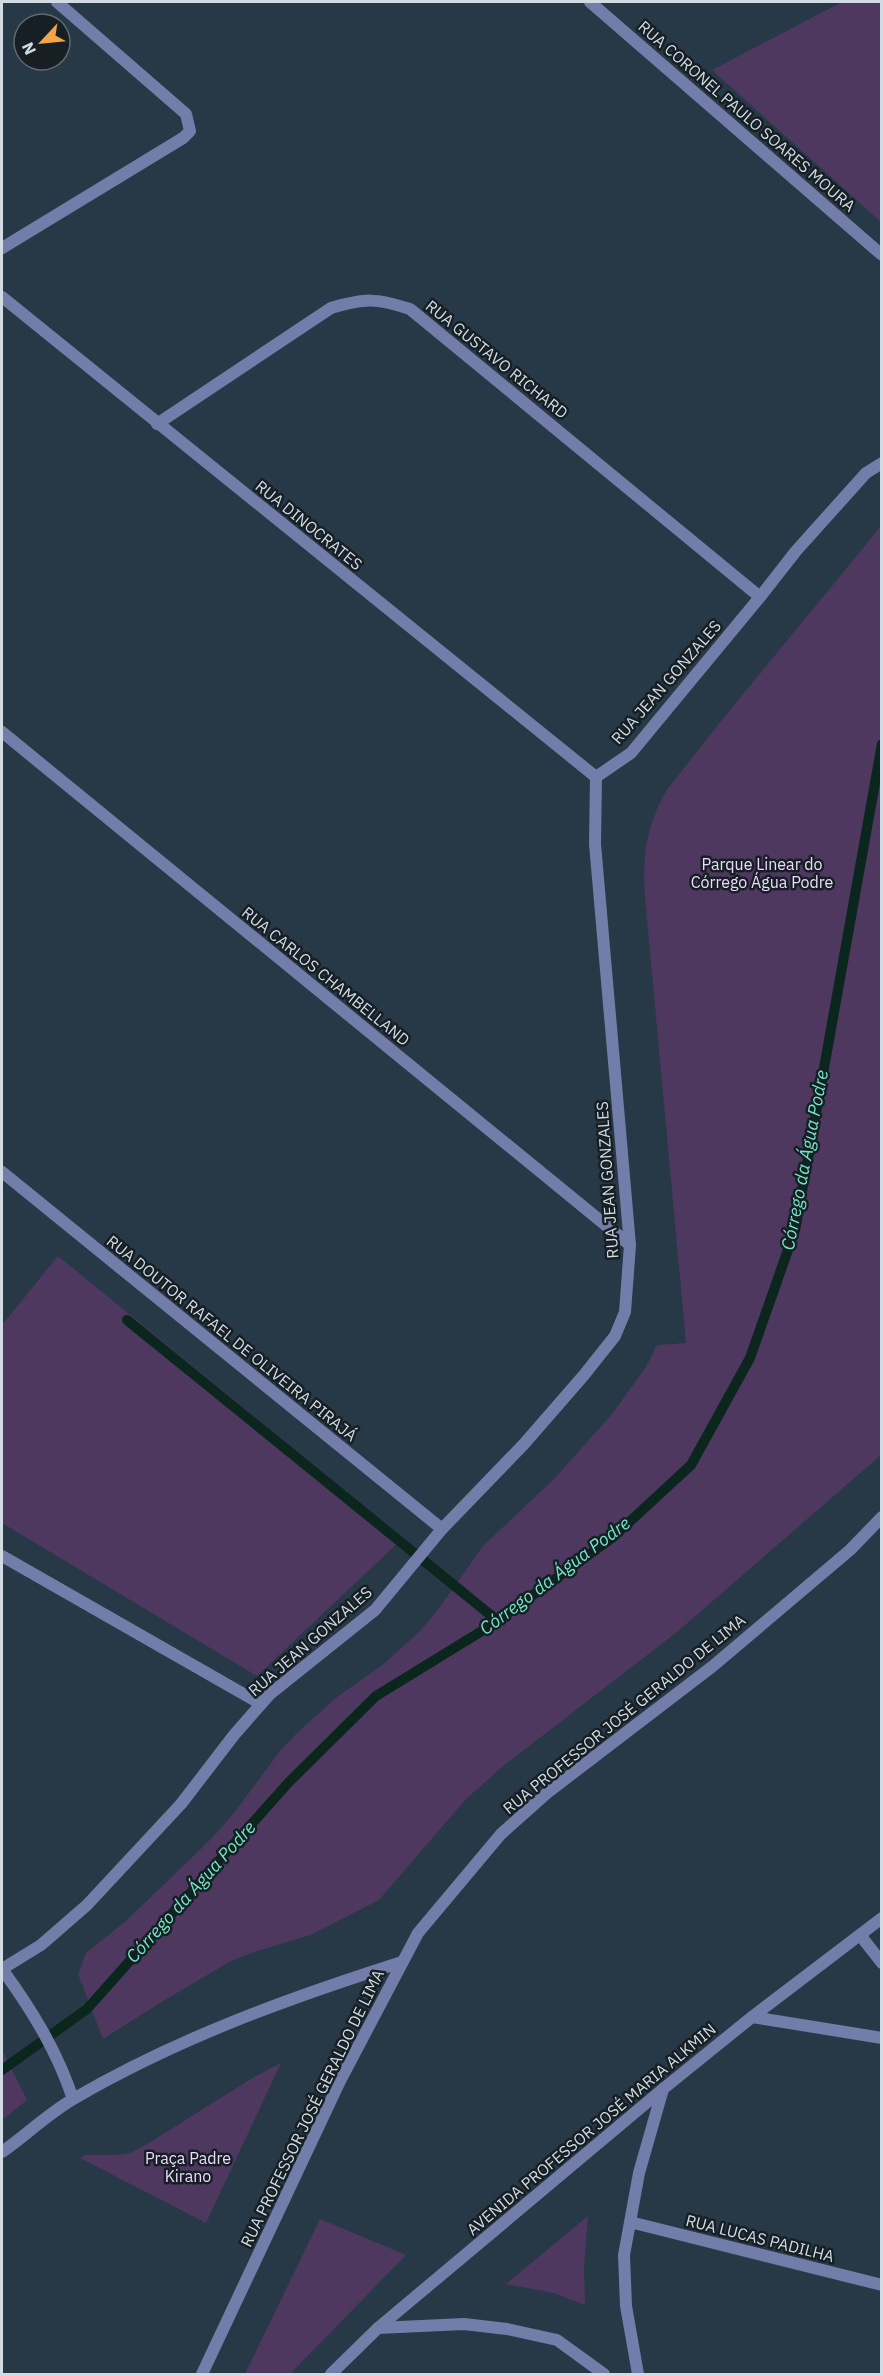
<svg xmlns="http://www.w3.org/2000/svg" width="883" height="2376" viewBox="0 0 883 2376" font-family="'IBM Plex Sans',sans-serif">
<rect width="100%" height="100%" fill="#273946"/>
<path fill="#4e3860" d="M842,2H881V222L712,70Z
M881,526V1455L677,1632L503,1766L466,1799L379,1900L310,1935L251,1953L231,1961L163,2001L103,2039L78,1974L86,1953L126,1921L211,1839L234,1813L280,1751L296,1734L337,1697L385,1663L419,1632L437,1611L483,1546L554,1479L612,1414L646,1367L657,1345L686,1343L645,897C642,858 646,824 667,790C736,700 810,614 881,526Z
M58,1256L403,1538L257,1676L2,1523V1325Z
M2,2050L27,2100L2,2120Z
M281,2063L206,2223L80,2158L85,2155H116L130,2153L144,2146L254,2077Z
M588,2216L584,2267L585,2305L554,2293L506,2284Z
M320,2219L406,2255L290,2374H245Z"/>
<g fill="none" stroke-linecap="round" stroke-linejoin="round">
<path stroke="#0a261d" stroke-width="10" d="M127,1320L498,1621
M2,2070L87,2009L289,1782L376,1696L490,1626L612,1538L691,1465L750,1358L795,1230L882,744"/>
<path stroke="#727da9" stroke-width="12" d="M590,2L882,255
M2,248L183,138L190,131L186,114L57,2
M2,297L596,777
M157,424L331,308C366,298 376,298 410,309L760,597
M2,732L630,1245
M2,1172L442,1529
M2,1556L261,1704
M860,1935L882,1963
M752,2017L882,2038
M73,2099C57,2051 32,2010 2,1969L41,1945L87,1905L181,1804L234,1735L270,1694L375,1610L442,1529L524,1444L584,1375L615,1336L625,1312L630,1245L595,844L596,777L631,753L760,597L796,551L866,473L882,463
M2,2152C25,2136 50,2112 75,2098C178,2038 289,1998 402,1962
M630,2222L882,2285
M378,2328L464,2324L507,2329L557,2340L604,2374
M202,2374L340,2081L418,1933L501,1834L547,1793L713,1666L850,1550L882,1517
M638,2374L626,2306L624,2255L639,2173L663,2089"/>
<path stroke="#727da9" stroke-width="12" d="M331,2374L378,2328L663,2089L752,2017L882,1918"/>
</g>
<g text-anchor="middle" stroke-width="5" stroke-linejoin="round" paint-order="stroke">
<g font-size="16" fill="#d0dbe4" stroke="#171f25">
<text transform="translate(747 116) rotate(41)" y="6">RUA CORONEL PAULO SOARES MOURA</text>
<text transform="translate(497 359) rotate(39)" y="6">RUA GUSTAVO RICHARD</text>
<text transform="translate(309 525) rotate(39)" y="6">RUA DINOCRATES</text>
<text transform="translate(666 682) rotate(-49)" y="6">RUA JEAN GONZALES</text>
<text transform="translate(326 976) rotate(39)" y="6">RUA CARLOS CHAMBELLAND</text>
<text transform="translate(607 1180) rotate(-94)" y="6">RUA JEAN GONZALES</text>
<text transform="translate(232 1338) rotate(39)" y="6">RUA DOUTOR RAFAEL DE OLIVEIRA PIRAJÁ</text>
<text transform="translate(310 1641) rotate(-41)" y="6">RUA JEAN GONZALES</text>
<text transform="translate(624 1714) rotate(-39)" y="6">RUA PROFESSOR JOSÉ GERALDO DE LIMA</text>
<text transform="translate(312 2108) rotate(-64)" y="6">RUA PROFESSOR JOSÉ GERALDO DE LIMA</text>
<text transform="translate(591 2129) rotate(-40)" y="6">AVENIDA PROFESSOR JOSÉ MARIA ALKMIN</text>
<text transform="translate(760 2238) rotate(14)" y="6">RUA LUCAS PADILHA</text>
</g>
<g font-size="16" fill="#ecdafc" stroke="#171f25">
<text x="762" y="870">Parque Linear do<tspan x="762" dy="18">Córrego Água Podre</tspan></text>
<text x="188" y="2164">Praça Padre<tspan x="188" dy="18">Kirano</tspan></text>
</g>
<g font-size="18" font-style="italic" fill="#6fe9c4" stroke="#171f25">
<text transform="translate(805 1160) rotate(-79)" y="6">Córrego da Água Podre</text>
<text transform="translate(555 1576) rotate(-37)" y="6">Córrego da Água Podre</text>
<text transform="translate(191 1892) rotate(-48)" y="6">Córrego da Água Podre</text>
</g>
</g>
<rect width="883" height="2376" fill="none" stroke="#d0dbe4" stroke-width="6"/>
<g transform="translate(42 42) rotate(244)"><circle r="28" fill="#171f25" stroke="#616a71" stroke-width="1.5"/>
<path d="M0-4.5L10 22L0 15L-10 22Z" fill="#f4a444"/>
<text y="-9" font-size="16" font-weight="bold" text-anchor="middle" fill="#d0dbe4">N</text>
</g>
</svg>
